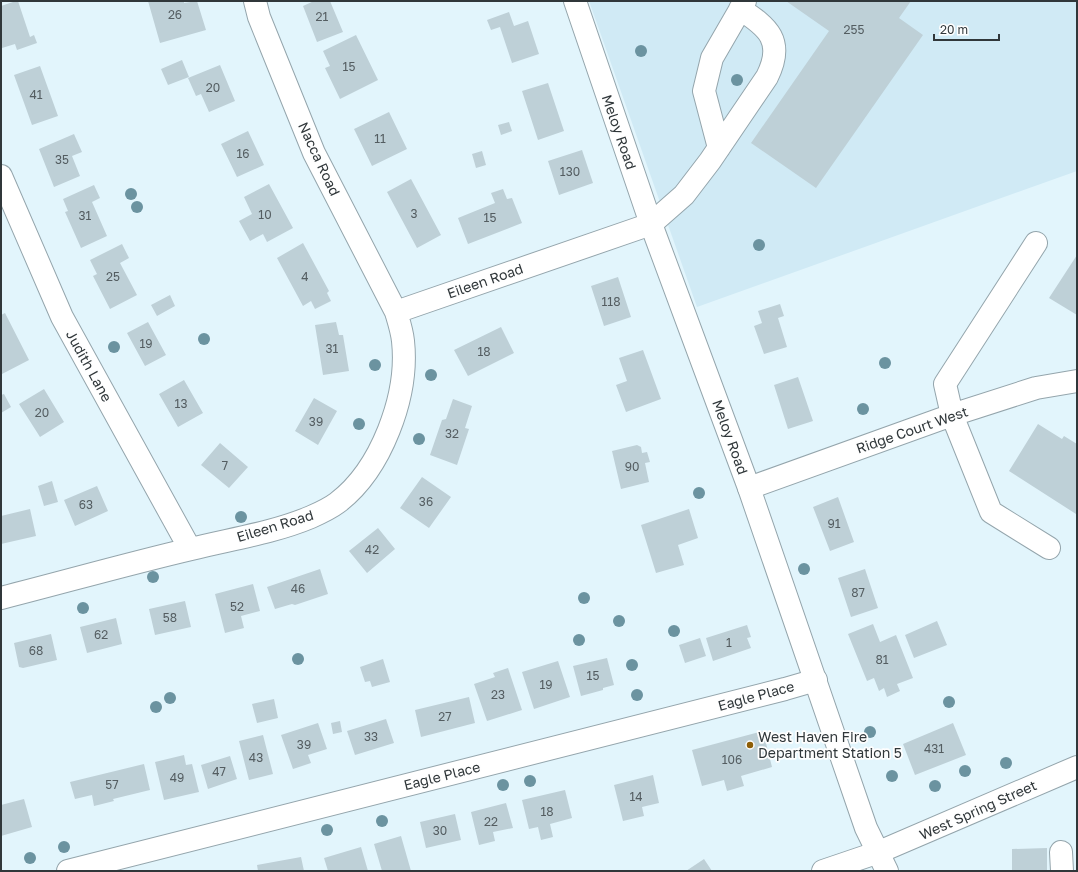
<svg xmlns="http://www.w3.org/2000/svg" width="1078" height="872" viewBox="0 0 1078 872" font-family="'Golos Text',sans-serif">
<rect width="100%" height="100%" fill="#e2f5fc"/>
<path fill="#d0eaf5" d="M589,1H1077V171L697,307Z"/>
<path fill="#bed0d7" d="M16,1H18L30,37L34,35L37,43L17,50L15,44L2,48L1,44V6Z
M148,1H184V3L197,1L206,30L160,43Z
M314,1H330L343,32L317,42L303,6Z
M786,1H911L899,18L923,35L816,188L751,143L829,31Z
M509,12L514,26L528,21L539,54L512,63L500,27L491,30L487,20Z
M356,35L378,80L340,99L325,68L330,66L323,51Z
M182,60L189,77L168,85L161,69Z
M220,65L235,101L209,112L201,94L196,96L188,78Z
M40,66L58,116L32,125L14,75Z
M548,83L564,131L538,140L522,91Z
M389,112L407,149L372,166L354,129Z
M509,122L512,131L501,135L498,125Z
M248,131L264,165L237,177L221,144Z
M74,134L82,152L72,156L80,176L54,187L39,149Z
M582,150L593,183L559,195L548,161Z
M482,151L486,165L476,168L472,154Z
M411,179L441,235L417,248L387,192Z
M269,184L293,228L267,242L263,234L250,241L239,221L252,214L244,197Z
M94,185L100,198L92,202L107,236L81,248L65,212L68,211L63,199Z
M503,189L507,199L512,198L522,223L468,244L458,218L495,203L491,193Z
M303,243L329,291L327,293L331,301L315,309L311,301L303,306L277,258Z
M122,244L129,258L120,263L137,295L110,309L93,276L97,274L90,260Z
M1077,255V315L1049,298Z
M618,277L631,317L604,326L591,286Z
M170,295L175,306L157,316L151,305Z
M780,304L784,316L778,318L787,347L764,354L754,326L762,323L758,311Z
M5,313L29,360L2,374L1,315Z
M148,322L166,355L145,366L127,333Z
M336,322L339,335H343L349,371L323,375L315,325Z
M501,327L514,353L468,376L454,350Z
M643,350L661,399L626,412L616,385L627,381L619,358Z
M798,377L813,421L788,429L774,385Z
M184,380L203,413L178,427L159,394Z
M44,389L64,422L40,437L19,404Z
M4,394L11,407L1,413V395Z
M314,398L337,411L318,445L295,431Z
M453,399L472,406L465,428L469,429L457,465L430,455L442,420L446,419Z
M1038,424L1062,439L1064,436L1077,444L1076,514L1009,471Z
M220,443L248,467L229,488L201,465Z
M637,445L641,447L642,453L647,452L650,462L645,463L649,482L621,489L612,451Z
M422,477L451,497L429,528L400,508Z
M52,481L58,502L44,506L38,486Z
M97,486L108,511L75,526L64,500Z
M838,497L854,542L830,551L813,507Z
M30,509L36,536L1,544V516Z
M689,509L698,538L678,545L684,565L656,573L641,525Z
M378,528L395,549L367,573L349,551Z
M320,569L328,594L295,605L292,604L275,609L267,587Z
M865,569L878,608L851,617L838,578Z
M253,584L260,611L241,616L244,628L225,633L215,594Z
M185,601L191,627L155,635L149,609Z
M116,618L122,644L87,653L80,627Z
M937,621L947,645L914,658L905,635Z
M873,624L880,642L896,635L913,678L897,684L900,691L887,697L884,688L879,691L874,678L867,681L848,634Z
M747,625L751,637L747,638L751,648L713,661L706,638Z
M51,634L57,660L23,668L19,667L14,643Z
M700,638L706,656L685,663L679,645Z
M607,658L614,685L603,688V690L581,696L573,666Z
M383,659L390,682L372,687L370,681L365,682L360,667Z
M558,661L570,697L534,709L522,672Z
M508,668L522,710L487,721L474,684L495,677L493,673Z
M469,697L475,723L421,737L415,710Z
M274,699L278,718L257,723L252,704Z
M386,719L394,743L355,755L347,731Z
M340,721L342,732L333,734L331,723Z
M318,723L327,749L308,755L311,763L293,769L281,735Z
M953,723L966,755L915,775L903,744Z
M763,731L772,767L741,776L744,786L727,791L724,780L702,786L692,750Z
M263,735L273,774L249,780L239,741Z
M184,755L186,765L192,764L199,792L164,800L155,762Z
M230,756L237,779L208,789L201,765Z
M144,764L150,790L113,799L114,801L94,806L92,795L75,799L70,782Z
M653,775L659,803L642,807L644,816L623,821L614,785Z
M565,790L572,818L550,824L553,837L541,840L538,827L529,829L522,800Z
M24,799L32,827L1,836V805Z
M506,803L513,828L493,832L495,841L479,845L471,812Z
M455,814L461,840L426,848L420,822Z
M401,836L411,871H382L374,844Z
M361,847L368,871H328L324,858Z
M1047,848V871H1012V849Z
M301,857L304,871H258L257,865Z
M704,859L712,871H686Z"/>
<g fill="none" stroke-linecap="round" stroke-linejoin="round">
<g stroke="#94a5ac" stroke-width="24">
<path id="minor" d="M719,148L704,91L712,58L745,1
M1,176L62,317L190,549
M1036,243L945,384L952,415L991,512L1049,548
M396,312L651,224L684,195L710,161L767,77C785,41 768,27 740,9
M749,488L952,415L1036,388L1077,381
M1,598C64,582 127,564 191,549C231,539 273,533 311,517C320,513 329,509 337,503C381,470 409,396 403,341C402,331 399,322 396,312L314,153L259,17L255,1
M1061,852L1062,871
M68,871L785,689L816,680
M823,871L879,852"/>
</g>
<g stroke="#94a5ac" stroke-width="24">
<path id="major" d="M575,1L651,224L749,488L866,828L887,871
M879,852L1077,767"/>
</g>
<use href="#minor" stroke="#fff" stroke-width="22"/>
<use href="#major" stroke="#fff" stroke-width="22"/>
</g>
<g fill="#6b93a0">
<circle cx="641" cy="51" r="6"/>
<circle cx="737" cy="80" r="6"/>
<circle cx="131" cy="194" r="6"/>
<circle cx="137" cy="207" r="6"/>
<circle cx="759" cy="245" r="6"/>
<circle cx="204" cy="339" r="6"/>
<circle cx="114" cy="347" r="6"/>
<circle cx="885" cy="363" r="6"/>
<circle cx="375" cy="365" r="6"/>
<circle cx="431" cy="375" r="6"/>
<circle cx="863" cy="409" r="6"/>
<circle cx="359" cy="424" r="6"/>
<circle cx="419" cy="439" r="6"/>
<circle cx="699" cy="493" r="6"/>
<circle cx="241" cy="517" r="6"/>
<circle cx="804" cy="569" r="6"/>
<circle cx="153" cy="577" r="6"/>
<circle cx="584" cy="598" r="6"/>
<circle cx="83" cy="608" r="6"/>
<circle cx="619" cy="621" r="6"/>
<circle cx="674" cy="631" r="6"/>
<circle cx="579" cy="640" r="6"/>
<circle cx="298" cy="659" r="6"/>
<circle cx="632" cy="665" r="6"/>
<circle cx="637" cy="695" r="6"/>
<circle cx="170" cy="698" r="6"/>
<circle cx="949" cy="702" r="6"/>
<circle cx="156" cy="707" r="6"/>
<circle cx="870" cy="732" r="6"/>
<circle cx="1006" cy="763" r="6"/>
<circle cx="965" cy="771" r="6"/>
<circle cx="892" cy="776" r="6"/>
<circle cx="530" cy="781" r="6"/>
<circle cx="503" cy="785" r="6"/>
<circle cx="935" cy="786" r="6"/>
<circle cx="382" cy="821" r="6"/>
<circle cx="327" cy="830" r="6"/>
<circle cx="64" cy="847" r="6"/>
<circle cx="30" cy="858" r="6"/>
</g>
<circle fill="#8e5e07" stroke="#fefefe" stroke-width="1.5" cx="750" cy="745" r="4"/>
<g text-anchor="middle" stroke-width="3.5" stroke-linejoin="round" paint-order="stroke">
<g font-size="12" fill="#545d61">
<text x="175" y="19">26</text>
<text x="322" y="21">21</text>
<text x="854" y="34">255</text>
<text x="349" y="71">15</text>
<text x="213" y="92">20</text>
<text x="36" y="99">41</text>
<text x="380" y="143">11</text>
<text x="243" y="158">16</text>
<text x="62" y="164">35</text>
<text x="570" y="176">130</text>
<text x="414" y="218">3</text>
<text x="265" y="219">10</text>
<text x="85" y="220">31</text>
<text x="490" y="222">15</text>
<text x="113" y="281">25</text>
<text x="305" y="281">4</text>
<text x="611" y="306">118</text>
<text x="146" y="348">19</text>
<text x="332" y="353">31</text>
<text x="484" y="356">18</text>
<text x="181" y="408">13</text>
<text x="42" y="417">20</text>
<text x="316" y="426">39</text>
<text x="452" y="438">32</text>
<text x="225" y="470">7</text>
<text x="632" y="471">90</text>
<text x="426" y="506">36</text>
<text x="86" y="509">63</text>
<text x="834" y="528">91</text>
<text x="372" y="554">42</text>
<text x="298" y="593">46</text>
<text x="858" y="597">87</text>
<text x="237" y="611">52</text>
<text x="170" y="622">58</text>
<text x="101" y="639">62</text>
<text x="729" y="647">1</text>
<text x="36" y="655">68</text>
<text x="882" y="664">81</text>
<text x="593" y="680">15</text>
<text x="546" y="689">19</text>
<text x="498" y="699">23</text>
<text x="445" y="721">27</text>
<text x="371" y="741">33</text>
<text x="304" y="749">39</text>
<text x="934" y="753">431</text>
<text x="256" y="762">43</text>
<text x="732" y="764">106</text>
<text x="219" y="776">47</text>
<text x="177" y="782">49</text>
<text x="112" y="789">57</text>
<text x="636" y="801">14</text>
<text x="547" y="816">18</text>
<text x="491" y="826">22</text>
<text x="440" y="835">30</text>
</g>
<g font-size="14" fill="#30373a" stroke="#fefefe">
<text transform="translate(619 132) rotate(71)" y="5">Meloy Road</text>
<text transform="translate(319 159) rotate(65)" y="5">Nacca Road</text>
<text transform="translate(485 281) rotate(-19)" y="5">Eileen Road</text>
<text transform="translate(89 366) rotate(61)" y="5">Judith Lane</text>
<text transform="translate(912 430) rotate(-19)" y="5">Ridge Court West</text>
<text transform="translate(730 437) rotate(70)" y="5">Meloy Road</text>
<text transform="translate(275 526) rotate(-17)" y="5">Eileen Road</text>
<text transform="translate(756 696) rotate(-15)" y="5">Eagle Place</text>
<text transform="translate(442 776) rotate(-14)" y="5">Eagle Place</text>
<text transform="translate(978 810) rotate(-24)" y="5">West Spring Street</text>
</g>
<g font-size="14" fill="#30373a" stroke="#fefefe" text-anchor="start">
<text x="758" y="742">West Haven Fire<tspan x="758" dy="16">Department Station 5</tspan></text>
</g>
</g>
<rect width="1078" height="872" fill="none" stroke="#30373a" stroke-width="4"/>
<path d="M934 34v6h65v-6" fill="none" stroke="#30373a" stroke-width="2"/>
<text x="940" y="34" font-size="12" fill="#30373a" stroke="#fefefe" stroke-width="3" paint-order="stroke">20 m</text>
</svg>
